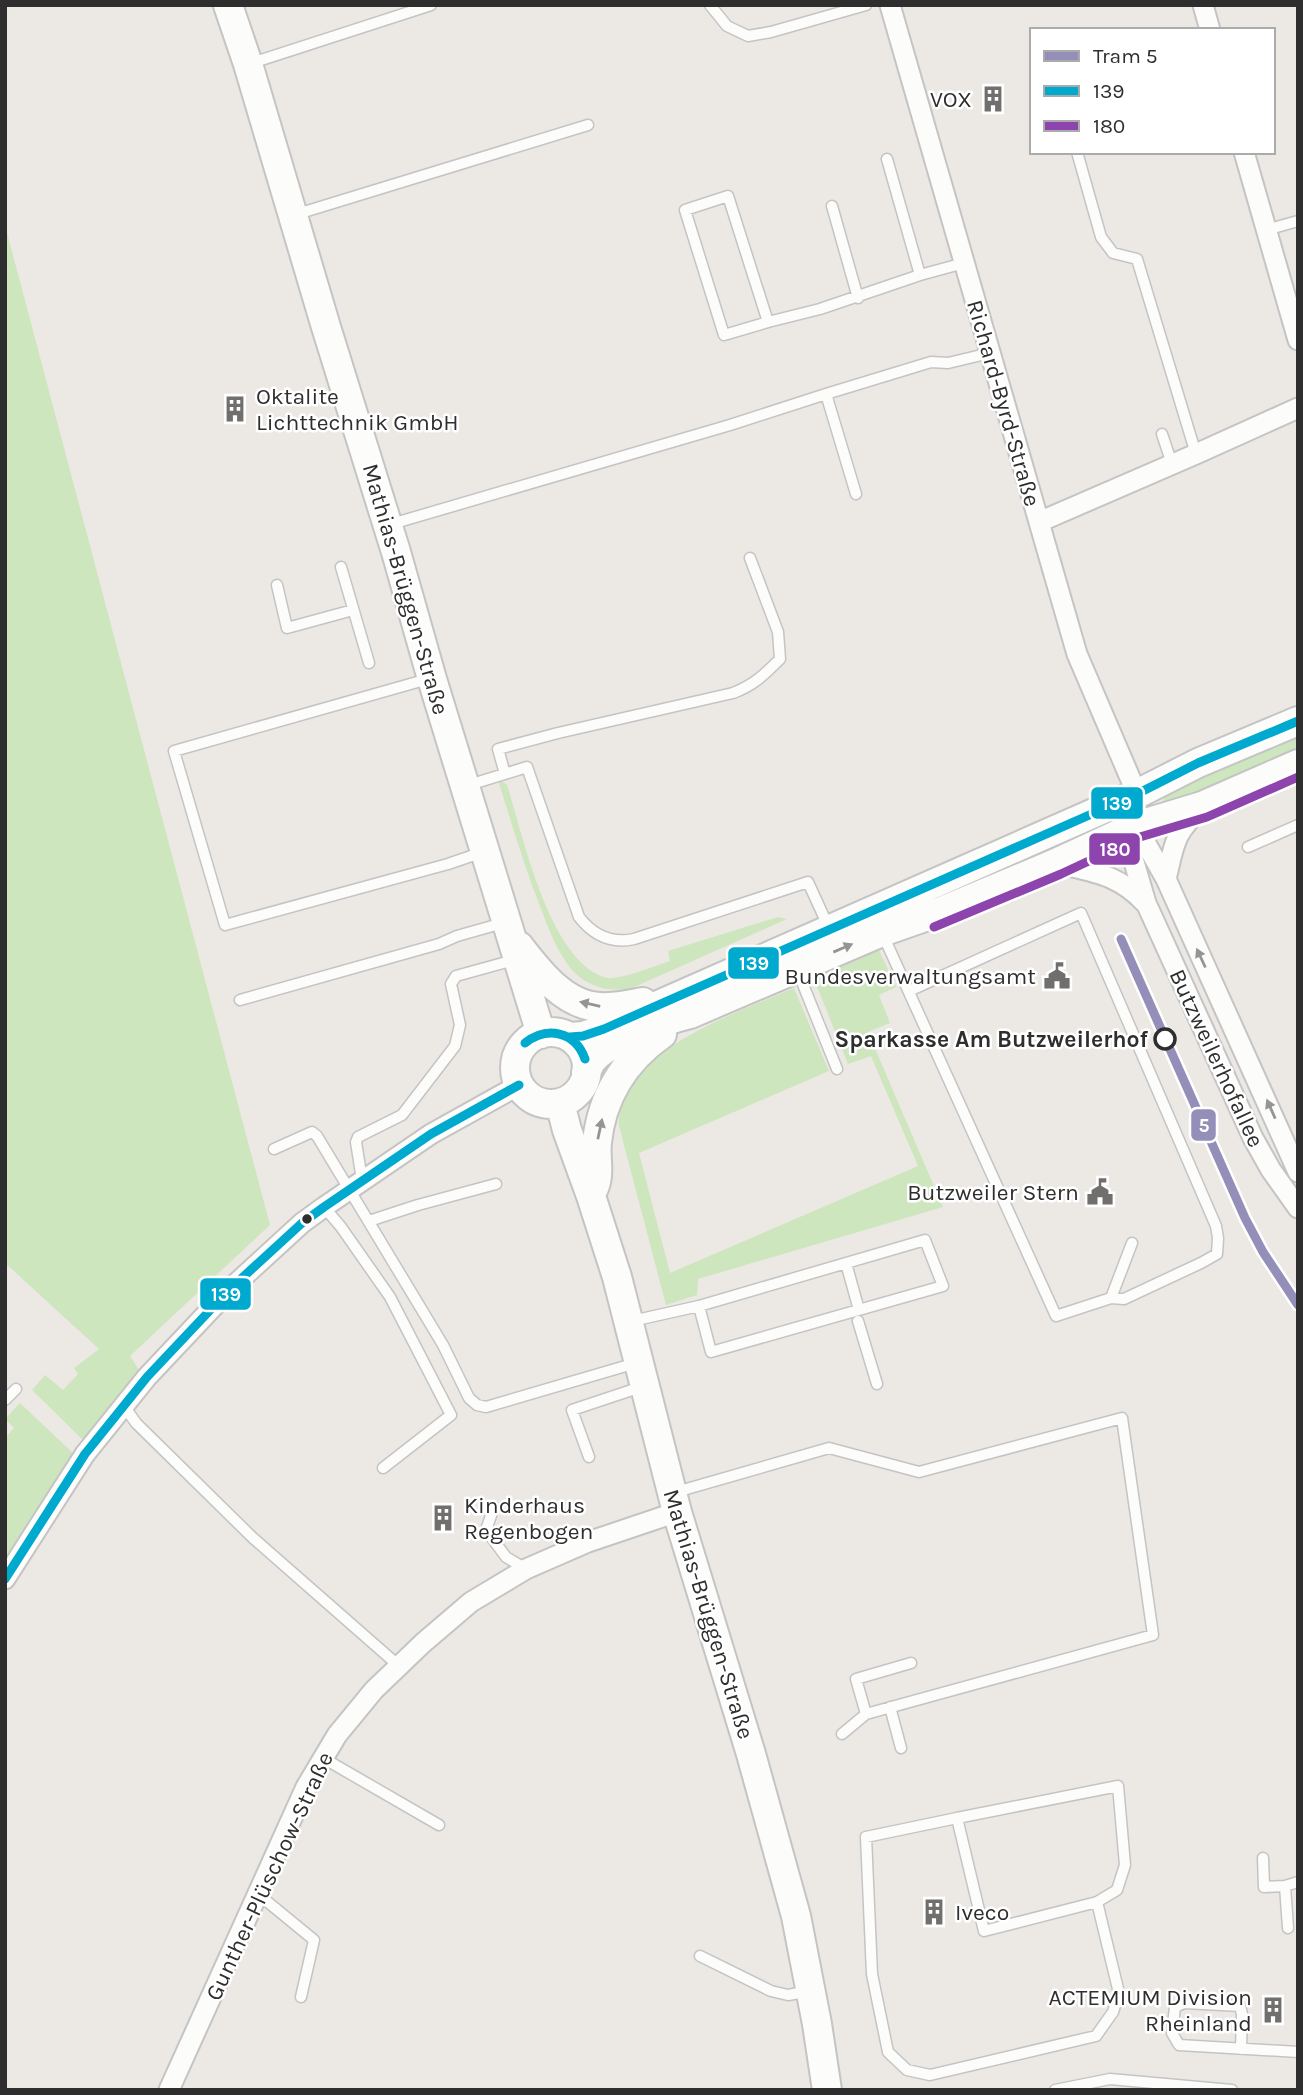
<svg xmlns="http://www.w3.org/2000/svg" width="1303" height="2095" viewBox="0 0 1303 2095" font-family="Karla,sans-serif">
<rect width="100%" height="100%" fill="#ece8e4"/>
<path fill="#cee6be" d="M5,225L270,1225L130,1356L139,1370L84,1441L32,1390L45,1375L63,1390L78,1374L74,1368L99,1349L5,1263Z
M1298,730V751L1205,792L1163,802L1164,797L1172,790Z
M497,777L507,785C523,835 550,965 608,978C619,980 658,965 670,961L668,951L778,917L787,919L632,988C610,992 589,988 573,971C558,954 549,930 541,909C524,866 511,821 497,777Z
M879,950L896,987L879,995L890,1023L868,1032L943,1207L698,1279L697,1295L666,1305L619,1126C616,1051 740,1012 794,988L829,1071L639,1153L670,1273L918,1166L871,1056L848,1064L814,979Z
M20,1403L73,1453L7,1555L5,1554V1438L14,1428L5,1419Z"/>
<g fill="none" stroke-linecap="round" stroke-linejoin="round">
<g stroke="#c5c4c5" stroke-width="13">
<path id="lane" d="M710,5L727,26L748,36L771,32L866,5
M252,63L431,5
M1077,152L1101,237L1113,253L1137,259L1196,454
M887,159L920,275L964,263
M832,206L858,298
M294,215L588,125
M1266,230L1298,221
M768,322L728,196L685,210L724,335L768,322L820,309L920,275
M826,394L931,362L948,363L990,353
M1162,434L1172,464
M388,525L730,425L826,394L856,494
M341,567L369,663
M277,585L287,628L353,610
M428,679L174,751L225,925L448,864L483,852
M505,774L498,749L558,733L733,693C754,685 764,675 780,659L778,632L750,558
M469,785L527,767L579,917C593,935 611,944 634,939L808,882L829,928
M1248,847L1298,825
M883,935L1056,1316L1111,1298L1132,1243
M798,972L837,1069
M909,991L1081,913L1216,1226L1218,1238L1217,1254L1201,1263L1124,1299L1111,1298
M240,1000L439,944L457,936L503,923
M274,1149L312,1132L317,1136L443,1345L469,1398L477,1405L486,1407L636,1363
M362,1180L356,1142L358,1137L402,1115L455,1046L460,1025L451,984L456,976L514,960
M324,1207L341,1227L390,1297L451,1415L383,1468
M369,1221L418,1205L496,1184
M846,1263L859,1310
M632,1321L699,1306L925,1240L943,1286L711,1352L699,1306
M858,1321L877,1384
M5,1400L16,1389
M124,1406L136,1423L253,1538L399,1666
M589,1457L572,1410L644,1386
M676,1492L829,1448L919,1472L1122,1418L1153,1635L866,1714L842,1734
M494,1507L486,1530L506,1557L526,1569
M890,1707L901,1748
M866,1714L856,1679L911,1663
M323,1758L439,1825
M957,1818L984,1931L1097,1902L1119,1993L1113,2012L1096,2036L930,2075L907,2070L888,2052L872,1974L866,1837Z
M957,1818L1118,1786L1125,1865L1117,1890L1097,1902
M1263,1858L1264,1887L1285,1886L1298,1882
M1285,1886L1288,1928
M258,1894L314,1940L301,1997
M700,1956L771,1991L788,1995L810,1991
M1241,2049L1242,2014L1240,2006L1184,2003L1175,2007L1172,2033L1179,2045L1298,2052
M1055,2090L1110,2079L1232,2090"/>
</g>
<g stroke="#c5c4c5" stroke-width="23">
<path id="street" d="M890,5L1077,654L1137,794L1132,855L1146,903L1253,1138L1271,1170L1298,1208
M1203,5L1210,30
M1244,152L1298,340
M1039,522L1196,454L1298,408
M1136,826L1166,879L1298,1172
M1056,863C1093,872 1118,874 1145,903
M1166,879C1175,842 1173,835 1202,807
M5,1579L85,1454L147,1377L230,1289L302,1223L324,1207L431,1134L519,1085
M169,2090L306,1787L337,1735L374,1690L423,1643L471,1602L526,1569L588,1542L677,1512"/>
</g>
<g stroke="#c5c4c5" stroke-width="32">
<path id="secondary" d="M228,5L248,64L326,327L396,552L432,679L541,1034
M519,946C538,971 565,1006 600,1007C615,1008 629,1005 643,1002
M515 1068a36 36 0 1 1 72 0a36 36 0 1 1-72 0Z
M570,1037L583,1036L604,1029L1137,794L1198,763L1298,721
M586,1072C588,1069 589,1065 591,1062C605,1042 666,1020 690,1014L882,932L942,911L1056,863L1136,826L1202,806L1298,764
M560,1103L567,1130L591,1196L617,1277L677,1512L751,1754L796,1916L817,2024L827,2090
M593,1190C601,1174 595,1159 597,1142C602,1096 625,1060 662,1034"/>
</g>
<use href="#lane" stroke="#fcfcfb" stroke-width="10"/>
<use href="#street" stroke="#fcfcfb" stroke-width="19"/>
<use href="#secondary" stroke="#fcfcfb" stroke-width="28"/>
<g stroke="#fff" stroke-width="14">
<path id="bus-1" d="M570,1037L583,1036L604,1029L1137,794L1198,763L1298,721
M525,1043C547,1026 575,1031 585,1059
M5,1579L85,1454L147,1377L230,1289L302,1223L324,1207L431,1134L519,1085"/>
</g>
<g stroke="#fff" stroke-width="14">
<path id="bus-2" d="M934,927L1061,874L1140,837L1207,817L1298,777"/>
</g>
<use href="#bus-1" stroke="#00a9ce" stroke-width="9"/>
<use href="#bus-2" stroke="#8e44ad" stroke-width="9"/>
<g stroke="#fff" stroke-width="14">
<path id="tram-1" d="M1121,939L1245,1218L1263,1252L1298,1305"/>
</g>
<use href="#tram-1" stroke="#948fb8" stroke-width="9"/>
</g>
<defs><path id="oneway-solid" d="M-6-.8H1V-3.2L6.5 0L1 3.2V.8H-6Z" transform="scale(1.75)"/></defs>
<g fill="#959594">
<use href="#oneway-solid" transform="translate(843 948) rotate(-23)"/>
<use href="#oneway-solid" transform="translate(1201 958) rotate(-115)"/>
<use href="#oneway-solid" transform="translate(590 1004) rotate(-167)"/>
<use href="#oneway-solid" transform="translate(1271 1109) rotate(-114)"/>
<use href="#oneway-solid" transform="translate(600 1129) rotate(-78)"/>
</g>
<defs>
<g id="building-bare" transform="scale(2.1)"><path d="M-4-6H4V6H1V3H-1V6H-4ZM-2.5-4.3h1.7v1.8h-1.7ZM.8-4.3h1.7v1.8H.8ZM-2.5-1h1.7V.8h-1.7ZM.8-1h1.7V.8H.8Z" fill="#706f6e" stroke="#fff" stroke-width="2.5" paint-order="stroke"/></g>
<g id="civic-bare" transform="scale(2.1)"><path d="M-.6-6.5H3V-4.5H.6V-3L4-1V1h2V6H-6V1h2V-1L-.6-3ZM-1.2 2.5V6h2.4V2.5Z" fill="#706f6e" stroke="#fff" stroke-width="2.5" paint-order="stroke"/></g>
</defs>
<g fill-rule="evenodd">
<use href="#building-bare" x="993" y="99"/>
<use href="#building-bare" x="235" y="409"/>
<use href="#civic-bare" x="1057" y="976"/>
<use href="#civic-bare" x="1100" y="1192"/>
<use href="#building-bare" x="443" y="1518"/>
<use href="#building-bare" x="934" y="1912"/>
<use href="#building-bare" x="1273" y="2010"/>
</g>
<circle fill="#fff" stroke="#2e2e2e" stroke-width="3.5" cx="1165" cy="1039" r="10"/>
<circle fill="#2e2e2e" stroke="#fff" stroke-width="2.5" cx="307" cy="1219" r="6"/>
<g text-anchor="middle" stroke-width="5" stroke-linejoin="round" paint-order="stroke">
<g font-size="23" fill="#2e2e2e" stroke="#fff" text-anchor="end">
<text x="972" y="107">VOX</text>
<text x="256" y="404" text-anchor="start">Oktalite<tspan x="256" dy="26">Lichttechnik GmbH</tspan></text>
<text x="1036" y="984">Bundesverwaltungsamt</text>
<text x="1079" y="1200">Butzweiler Stern</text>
<text x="464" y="1513" text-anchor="start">Kinderhaus<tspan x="464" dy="26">Regenbogen</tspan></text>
<text x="955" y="1920" text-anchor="start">Iveco</text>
<text x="1252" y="2005">ACTEMIUM Division<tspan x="1252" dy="26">Rheinland</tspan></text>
</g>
<g font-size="23" fill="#2e2e2e" stroke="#fff">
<text transform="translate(1004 403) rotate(74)" y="8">Richard-Byrd-Straße</text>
<text transform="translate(406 589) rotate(74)" y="8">Mathias-Brüggen-Straße</text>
<text transform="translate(1217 1058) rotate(65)" y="8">Butzweilerhofallee</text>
<text transform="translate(709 1614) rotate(73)" y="8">Mathias-Brüggen-Straße</text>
<text transform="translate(269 1876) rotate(-65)" y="8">Gunther-Plüschow-Straße</text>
</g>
<g font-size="23" font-weight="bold" fill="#2e2e2e" stroke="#fff" text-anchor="end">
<text x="1148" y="1047">Sparkasse Am Butzweilerhof</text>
</g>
</g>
<g stroke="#fff" stroke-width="2.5">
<rect x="1090" y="786" width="54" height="34" rx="7" fill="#00a9ce"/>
<rect x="1088" y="832" width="53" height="34" rx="7" fill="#8e44ad"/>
<rect x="727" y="946" width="53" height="34" rx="7" fill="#00a9ce"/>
<rect x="1190" y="1108" width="27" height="34" rx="7" fill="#948fb8"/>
<rect x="199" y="1277" width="53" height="34" rx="7" fill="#00a9ce"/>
</g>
<g font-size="19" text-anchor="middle" font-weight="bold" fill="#fff">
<text x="1117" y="810">139</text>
<text x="1115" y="856">180</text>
<text x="754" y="970">139</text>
<text x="1204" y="1132">5</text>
<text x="226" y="1301">139</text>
</g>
<rect width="1303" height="2095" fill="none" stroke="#2e2e2e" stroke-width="14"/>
<rect x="1030" y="28" width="245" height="126" fill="#ffffff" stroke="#ababab" stroke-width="2"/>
<rect x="1044" y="51" width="35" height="10" fill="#948fb8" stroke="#ababab" stroke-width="2"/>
<text x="1093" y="63" font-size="21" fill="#2e2e2e">Tram 5</text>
<rect x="1044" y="86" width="35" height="10" fill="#00a9ce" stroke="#ababab" stroke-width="2"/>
<text x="1093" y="98" font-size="21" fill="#2e2e2e">139</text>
<rect x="1044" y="121" width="35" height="10" fill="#8e44ad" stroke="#ababab" stroke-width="2"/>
<text x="1093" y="133" font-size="21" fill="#2e2e2e">180</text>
</svg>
